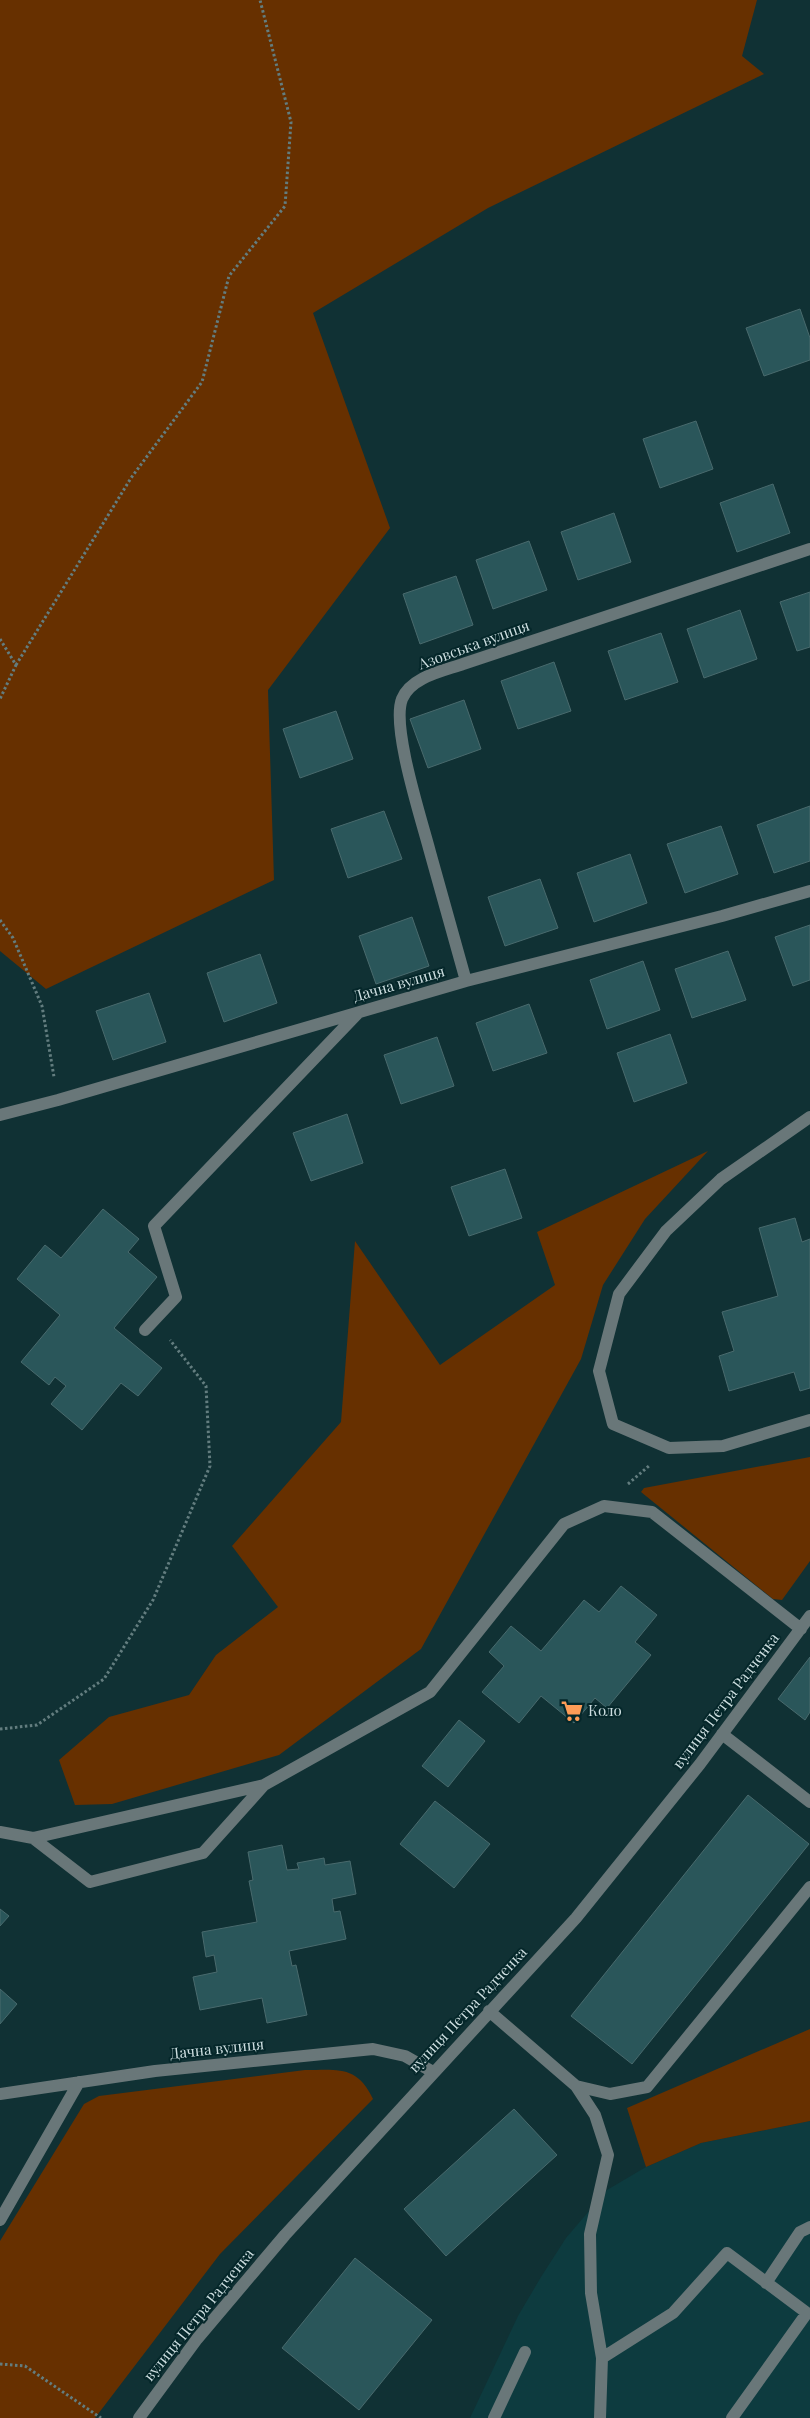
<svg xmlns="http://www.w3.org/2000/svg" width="810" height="2418" viewBox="0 0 810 2418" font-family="'Playfair Display',serif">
<rect width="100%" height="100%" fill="#103134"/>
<path fill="#0d3b3f" d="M810,2121V2418H470L518,2316L541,2277L566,2238L607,2190L646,2167L701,2143Z"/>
<path fill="#673000" d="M0,0H757L742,56L764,74L488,208L313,313L390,528L268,690L274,880L46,989L0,951Z
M708,1151L645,1219L603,1285L581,1359L421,1649L279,1755L112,1804L75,1805L59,1760L109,1717L189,1695L216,1655L278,1607L232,1546L341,1422L355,1241L440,1365L555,1285L537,1232Z
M810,1457V1561L782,1600L773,1599L641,1492L644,1488Z
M810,2029V2121L701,2143L646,2167L627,2108Z
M305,2070C338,2070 357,2065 373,2099L220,2254L95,2418H0V2241L84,2104L99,2096Z"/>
<path fill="#2a565a" stroke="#496a6d" d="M800,309L810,338V360L764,376L746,328Z
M696,421L713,469L660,488L643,439Z
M773,484L790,533L737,552L720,503Z
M614,513L631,562L578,580L561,532Z
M529,541L547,590L493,609L476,560Z
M456,576L473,625L420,644L403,594Z
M810,592V647L797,651L780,602Z
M740,610L757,659L704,678L687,629Z
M661,633L678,682L625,700L608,651Z
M554,662L571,711L518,729L501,681Z
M464,700L481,749L428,768L410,719Z
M336,711L353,759L300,778L283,729Z
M810,806V861L774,873L757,825Z
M384,811L402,859L348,878L331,829Z
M721,826L738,874L685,893L667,844Z
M630,854L647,903L594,922L577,873Z
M540,879L558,928L505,946L488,897Z
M412,917L429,966L376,984L359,936Z
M810,925V980L793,986L775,937Z
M728,951L746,1000L692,1018L675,969Z
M260,954L277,1003L224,1022L207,973Z
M643,961L660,1010L607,1029L590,980Z
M149,993L166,1042L113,1060L96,1011Z
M529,1004L547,1053L493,1071L476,1023Z
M670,1034L687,1083L634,1102L617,1053Z
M437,1037L454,1086L401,1104L384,1055Z
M347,1114L363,1163L311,1181L293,1133Z
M505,1169L522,1218L469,1236L451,1187Z
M103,1209L139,1239L128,1252L157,1277L114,1328L162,1368L138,1396L121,1383L82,1430L51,1404L66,1386L55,1377L49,1385L21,1362L60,1315L17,1279L45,1245L61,1258Z
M795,1218L802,1242L810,1239V1388L800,1391L794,1372L729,1391L719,1356L734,1351L722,1312L778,1296L759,1228Z
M621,1586L657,1615L635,1642L651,1655L607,1708L595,1698L574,1723L541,1696L519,1723L482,1692L504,1666L489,1652L511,1626L541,1651L584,1600L599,1612Z
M810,1657V1712L805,1720L778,1699Z
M459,1720L485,1741L448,1787L422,1766Z
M748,1795L809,1844L632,2064L571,2016Z
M435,1801L490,1844L454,1888L400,1844Z
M282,1845L287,1870L299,1869L297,1863L324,1858L325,1865L350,1861L356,1894L332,1899L334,1912L340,1911L346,1939L289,1951L292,1966L296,1965L307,2015L267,2023L262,1998L200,2010L193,1977L217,1972L214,1955L206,1957L202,1932L257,1922L249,1881L253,1880L248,1852Z
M0,1909L9,1916L0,1926Z
M0,1989L17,2004L0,2024Z
M514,2109L557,2155L446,2256L404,2209Z
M355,2258L432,2320L359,2410L282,2348Z"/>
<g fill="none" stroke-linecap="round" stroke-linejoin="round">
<path stroke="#637d7f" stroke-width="3" stroke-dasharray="2.5 2.5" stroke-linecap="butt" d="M0,639L16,665L0,699
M16,665L131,478L202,382L229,276L285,206L291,122L260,0
M0,920L13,938L42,1006L54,1077
M628,1484L650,1465
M0,1729L37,1725L104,1679L153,1600L210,1466L206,1386L170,1340
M0,2364L25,2366L101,2418"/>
<path stroke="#697779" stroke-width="12" d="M466,981C454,938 442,895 430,852C422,821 391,727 402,699C411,677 443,671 463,664L810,549
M0,1115L58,1100L466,981L722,916L810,891
M810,1117L721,1179L666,1231L619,1294L599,1371L613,1424L669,1448L723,1446L810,1420
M145,1330L176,1297L154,1226L357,1014
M722,1734L810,1802
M0,1832L33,1838L264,1785L430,1692L564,1524L604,1506L652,1512L801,1629
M33,1838L90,1882L203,1853L264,1785
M489,2011L576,2086L610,2094L647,2087L810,1887
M576,2086L595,2115L608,2155L590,2234L591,2293L602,2358L600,2418
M0,2094L155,2071L373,2049L405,2056L433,2072
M0,2220L79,2082
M766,2283L800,2232L810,2227
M602,2358L673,2313L727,2253L807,2313L732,2418
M139,2418L197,2339L285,2235L576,1918L700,1764L810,1616
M494,2418L525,2352"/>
</g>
<defs>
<g id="supermarket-bare" transform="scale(1.725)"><path d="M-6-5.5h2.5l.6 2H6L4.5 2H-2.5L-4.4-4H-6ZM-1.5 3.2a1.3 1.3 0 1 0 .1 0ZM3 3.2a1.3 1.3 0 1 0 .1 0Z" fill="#fe9c57" stroke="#05272a" stroke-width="2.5" paint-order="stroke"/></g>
</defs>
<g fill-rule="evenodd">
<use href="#supermarket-bare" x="572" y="1711"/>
</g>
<g text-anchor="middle" stroke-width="4" stroke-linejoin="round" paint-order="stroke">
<g font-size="15" fill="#cddee0" stroke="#05272a">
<text transform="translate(474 645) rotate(-20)" y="5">Азовська вулиця</text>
<text transform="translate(399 984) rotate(-16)" y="5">Дачна вулиця</text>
<text transform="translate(726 1701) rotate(-53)" y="5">вулиця Петра Радченка</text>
<text transform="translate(468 2010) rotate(-47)" y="5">вулиця Петра Радченка</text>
<text transform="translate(217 2049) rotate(-6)" y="5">Дачна вулиця</text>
<text transform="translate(199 2315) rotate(-51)" y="5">вулиця Петра Радченка</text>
</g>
<g font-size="15" fill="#cddee0" stroke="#05272a" text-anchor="start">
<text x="588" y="1716">Коло</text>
</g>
</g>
</svg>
